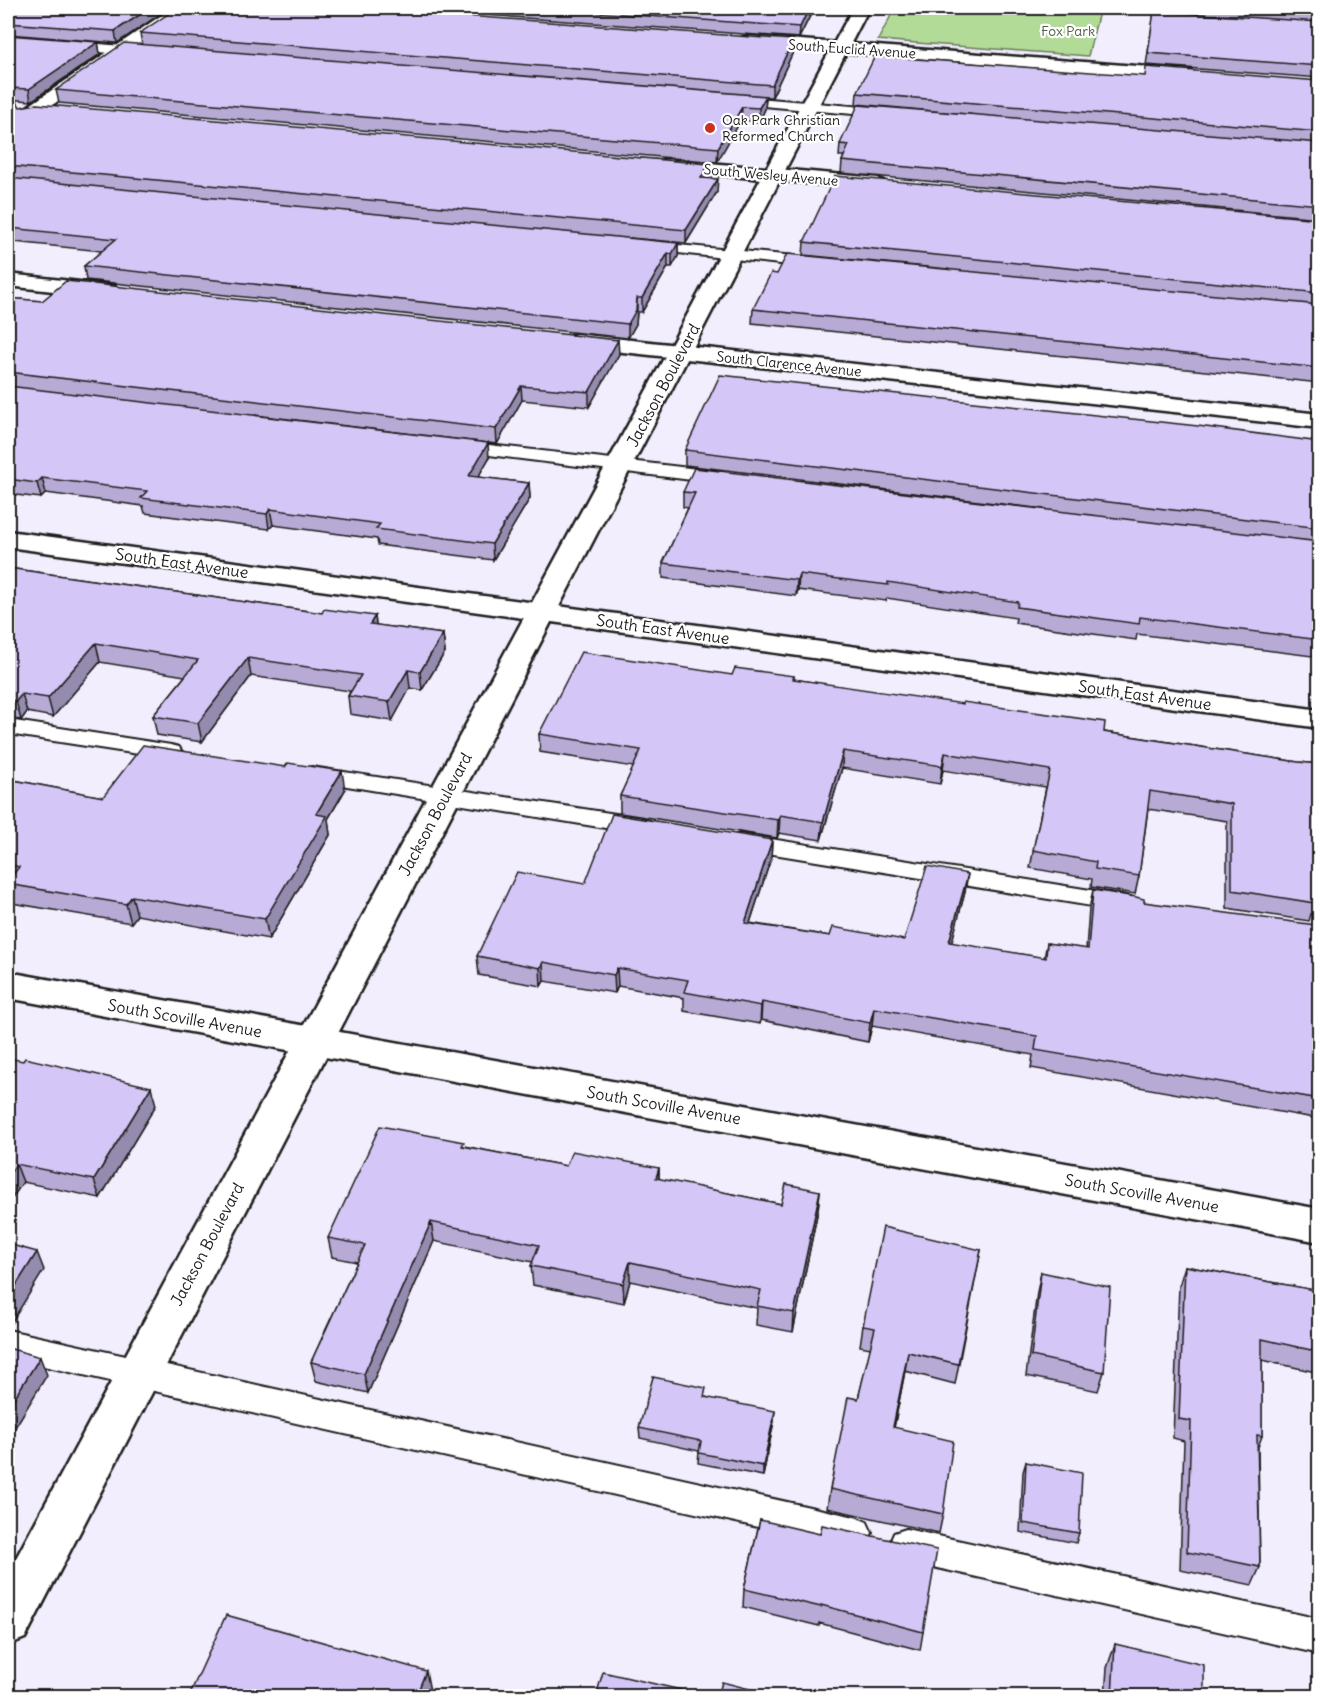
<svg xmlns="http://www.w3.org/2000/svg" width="1327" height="1704" viewBox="0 0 1327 1704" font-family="Delius,sans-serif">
<rect width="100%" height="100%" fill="#f2eefd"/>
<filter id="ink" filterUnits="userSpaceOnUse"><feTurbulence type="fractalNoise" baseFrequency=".0167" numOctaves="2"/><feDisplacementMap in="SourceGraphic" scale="12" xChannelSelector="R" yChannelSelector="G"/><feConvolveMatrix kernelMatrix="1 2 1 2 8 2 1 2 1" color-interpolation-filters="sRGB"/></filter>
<g filter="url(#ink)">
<path fill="#b3db98" stroke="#687c5a" stroke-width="1.5" d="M895,8H1100L1088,56L878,40Z"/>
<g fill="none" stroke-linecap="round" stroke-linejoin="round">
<g stroke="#1c1c1c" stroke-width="4">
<path id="service" d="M8,36L145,48L151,52L145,56L8,44Z
M733,96L887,109L893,113L887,117L729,103L727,100Z
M646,242L817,258L825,263L817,268L641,249L639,246L641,243Z
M455,441L724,472L733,478L724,484L449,450L446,446L449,442Z
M8,720L171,745L179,747L182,752L179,757L171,759L8,734Z
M312,767L642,818L650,821L654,826L650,831L642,834L304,779L301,774L304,769Z
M739,834L1122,895L1131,897L1134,903L1131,909L1122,911L731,847L727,842L731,837Z
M8,1330L855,1517L867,1522L872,1533L867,1544L855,1549L8,1358Z
M906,1529L1320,1619V1654L906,1561L894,1557L889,1545L894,1533Z"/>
</g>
<g stroke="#1c1c1c" stroke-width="5">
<path id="minor" d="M172,8H190L14,132L8,133V120Z
M747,36L1189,70L1197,75L1189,80L741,44L739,41L741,38Z
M664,159L878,178L888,184L878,190L657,169L655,165Z
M8,274L107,285L115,286L118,291L115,296L107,297L8,286Z
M576,334L1320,414V428L568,346L565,341L568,336Z
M8,531L1320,710V728L8,547Z
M8,972L1320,1209V1242L8,998Z"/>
</g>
<g stroke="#1c1c1c" stroke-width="5">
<path id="tertiary" d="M853,8H869L25,1638L8,1645V1573Z"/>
</g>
<use href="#service" fill="#fff" fill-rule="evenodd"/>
<use href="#minor" fill="#fff" fill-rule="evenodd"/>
<use href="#tertiary" fill="#fff" fill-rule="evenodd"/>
</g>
<path fill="#b7aad5" stroke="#1c1c1c" stroke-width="1.5" d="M8,8H169L117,43L8,34Z
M390,8H814L799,38Z
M1115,8H1320V78L1146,65L1154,13L1114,10Z
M140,33L793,52L772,97H766L765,109L759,122L741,120L717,162L59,103L56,90L142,45Z
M8,35L98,42L100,54L31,101L8,99Z
M1145,76L1320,81V218L841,173L842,161L844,156H839L840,144L977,115L856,104L857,93Z
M8,101L20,107L709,164L708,178L717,192L686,243L630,238L678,243V256L672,267H668L642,312H637L636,324L628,338L86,280L84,266L102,251L14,242L8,247Z
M1320,219V383L752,323L753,309L777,274L948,269L803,255L804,242Z
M8,298L619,354L589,407L522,400L497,444L255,415L489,458L478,477L529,483L530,498L493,560L378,545L377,539L273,525L269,529L145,513L143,506L46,493L41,498L8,494Z
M1320,442V657L1137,634L1136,640L1015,623L1016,618L887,598L886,601L798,590L796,596L663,578V563L688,508L683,507V492L1044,509L685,465V450Z
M8,568L322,613L375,616L376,625L443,634L445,652L422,690L410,688L392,721L350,714L348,696L350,691L251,676L202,742L157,735L153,716L185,676L100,662L53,717L27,712L21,720L8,718Z
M732,675L794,676V679L1104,732L1298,762L1320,764V915L1311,914L1309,921L1227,908V821L1148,809L1139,876L1135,894L1091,887L1092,879L1030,868L1046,787L943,770L940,784L842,768L821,840L779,833L777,838L620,813V796L634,767L540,752L539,734Z
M8,779L103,797L345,790L328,819L330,835L269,939L137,915L131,923L12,903L8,889Z
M772,840L771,858L750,923L830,936L904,940L965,892L951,943L1044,958L1047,943L1086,949L1089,909L1093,890L1144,902L1320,997V1119L1031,1068L1033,1055L872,1026L868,1042L761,1020L760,1024L684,1011V998L618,986L615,993L544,981L541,986L479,975L477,956L585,884Z
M8,1058L156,1105L100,1198L23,1182L8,1204Z
M464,1146L566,1166L659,1168V1179L781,1204L820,1191L818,1210L793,1332L756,1325L757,1308L630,1281L624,1303L533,1285L531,1266L533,1262L434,1241L368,1393L316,1381L311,1362L357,1262L332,1257L328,1238Z
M981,1250L955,1384L905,1371L894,1428L943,1514L939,1533L827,1508L830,1489L858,1399L871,1348L860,1346L863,1326Z
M1185,1266L1320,1291V1373L1262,1360V1436L1258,1447L1260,1567L1252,1585L1180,1570L1184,1441L1173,1438L1179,1286Z
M1041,1272L1104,1372L1098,1391L1026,1376L1037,1292Z
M706,1397L774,1421L763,1476L698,1463L699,1451L640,1438L639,1428Z
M1026,1462L1079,1533L1076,1543L1020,1532L1023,1472Z
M760,1520L923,1632L920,1650L819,1623V1626L743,1607L744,1589Z
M1115,1644L1204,1696H1105L1107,1668Z"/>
<path fill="#958bae" stroke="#1c1c1c" stroke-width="1.5" d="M150,8H169L117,43L115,31Z
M809,8H814L799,38L800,27Z
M793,40V52L772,97V85Z
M98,42L100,54L31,101L29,89Z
M766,96L765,109L759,122V108Z
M742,107L741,120L717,162L718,148Z
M709,164V177L701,191V178Z
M718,179L717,192L686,243V230Z
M10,228L14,242L8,247V231Z
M678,243V256L672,267V254Z
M668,253V267L642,312V298Z
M637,298V312L636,324L628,338V324Z
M618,340L619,354L589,407V392Z
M521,386L522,400L497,444L496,429Z
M488,443L489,458L470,491L469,476Z
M42,478L46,493L41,498L37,483Z
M529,483L530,498L493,560L492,544Z
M270,509L273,525L269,529L267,514Z
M799,574L798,590L796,596L797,580Z
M375,616L377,635L370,624Z
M443,634L445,652L422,690L420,672Z
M96,643L100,662L53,717L48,698Z
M248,658L251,676L202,742L198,723Z
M408,670L410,688L392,721L389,702Z
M22,694L27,712L21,720L16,701Z
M843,751L842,768L821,840L823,822Z
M945,753L943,770L940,784L942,766Z
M342,771L345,790L328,819L330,835L269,939L265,919L316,814Z
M780,815L779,833L777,838L778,820Z
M772,840L771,858L744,941L745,923Z
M968,874L965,892L947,961L949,942Z
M132,896L137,915L131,923L126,904Z
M543,962L544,981L541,986L540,968Z
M617,968L618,986L615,993L614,975Z
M762,1002L761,1020L760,1024L761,1006Z
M874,1008L872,1026L868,1042L870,1023Z
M151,1087L156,1105L100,1198L94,1180Z
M16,1164L23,1182L8,1204V1176Z
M659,1168V1187L656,1178Z
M820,1191L818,1210L793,1332L794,1313Z
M431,1222L434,1241L368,1393L364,1374Z
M37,1252L44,1270L8,1328V1298Z
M630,1262V1281L624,1303L623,1284Z
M908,1352L905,1371L890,1447L893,1427Z
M40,1357L47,1375L8,1439V1408Z
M775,1411L774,1421L763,1476V1466Z
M426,1671L431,1696H416Z"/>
<path fill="#d5c6f8" stroke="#1c1c1c" stroke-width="1.5" d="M8,8H150L115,31L8,23Z
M177,8H356L793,40L772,85L140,33Z
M537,8H809L800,27Z
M1231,8H1320V14Z
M1154,11L1320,22V66L1148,53Z
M8,35L98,42L29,89L8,88Z
M124,43L766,96L759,108L742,107L718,148L56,90Z
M875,56L1145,76L1146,67L1320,81V132L857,93Z
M8,101L17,102L20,107L37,104L709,164L701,178L718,179L686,230L8,166Z
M858,105L1320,143V205L842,161L849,145L840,144Z
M835,176L1320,219V293L804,242Z
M8,178L678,243L672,254L668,253L642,298H637L636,310L628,324L84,266L116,239L10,228L8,231Z
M787,254L1320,305V368L753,309L771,273L777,274Z
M66,281L618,340L589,392L521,386L496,429L8,372V298L42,301Z
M720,375L1198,426L1320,442V528L685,450Z
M8,386L488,443L469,476L529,483L492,544L376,529L380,524L270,509L267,514L141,498L147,491L42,478L37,483L8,479Z
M694,468L1320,542V640L1140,617L1139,624L1017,607L1018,602L888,582V585L799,574L797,580L663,563L695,493L683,492Z
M8,568L322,613L324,609L375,616L370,624L443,634L420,672L408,670L389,702L348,696L361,675L248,658L198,723L153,716L198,660L96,643L48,698L22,694L16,701L8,700Z
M581,652L732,675L735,668L794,676L793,679L963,704V702L1105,722L1104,732L1298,762L1320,764V897L1315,896V903L1232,890V804L1150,791L1139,876L1095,869L1096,862L1033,850L1050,770L945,753L942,766L843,751L823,822L780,815L778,820L620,796L641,750L539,734Z
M143,745L285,767L288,763L342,771L316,814L327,816L265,919L132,896L126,904L8,884V881L19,867L8,864V779L103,797Z
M612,814L772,840L745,923L830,936L833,927L904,940L927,866L968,874L949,942L1046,958L1047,943L1088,949L1093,890L1136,897L1144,899V902L1316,925L1318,997H1320V1099L1035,1050L1037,1036L874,1008L870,1023L762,1002L761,1006L684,992L688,980L617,968L614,975L543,962L540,968L477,956L517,872L585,884Z
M8,1058L23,1061L25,1058L151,1087L94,1180L16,1164L8,1176Z
M380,1126L464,1142L462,1146L566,1166L572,1151L659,1168L656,1178L781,1204L786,1184L820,1191L794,1313L757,1306L761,1290L630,1262L623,1284L531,1266L539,1245L431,1222L364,1374L311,1362L365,1245L328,1238Z
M883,1227L981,1250L958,1364L908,1352L893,1427L953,1441L943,1514L830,1489L848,1397L858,1399L875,1328L863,1326Z
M8,1244L37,1252L8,1298Z
M1185,1266L1320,1291V1352L1262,1339V1436L1257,1435L1260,1567L1187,1552L1191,1421L1179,1419Z
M1041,1272L1110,1287L1104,1372L1031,1356Z
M8,1348L40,1357L8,1408Z
M653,1377L706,1388L704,1397L775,1411L763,1466L699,1453L701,1441L639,1428Z
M1026,1462L1082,1473L1079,1533L1023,1523Z
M760,1520L820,1534L822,1525L937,1550L923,1632L821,1605V1607L744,1589Z
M226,1615L426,1671L416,1696H189Z
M1115,1644L1204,1665V1696H1112Z
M603,1672L707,1696H596Z
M722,1682L777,1696H718Z"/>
</g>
<circle fill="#c8321e" stroke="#fff" stroke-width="2" cx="710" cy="128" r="6"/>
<g text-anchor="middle" stroke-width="4.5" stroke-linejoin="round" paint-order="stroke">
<g font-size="14" fill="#515f47" stroke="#fff">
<text x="1068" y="36">Fox Park</text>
</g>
<g font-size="14" fill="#1c1c1c" stroke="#fff">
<text transform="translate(852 49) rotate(4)" y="5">South Euclid Avenue</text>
<text transform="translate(771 175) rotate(5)" y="5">South Wesley Avenue</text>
<text transform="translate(789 364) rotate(6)" y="5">South Clarence Avenue</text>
</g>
<g font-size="14" fill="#1c1c1c" stroke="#fff" text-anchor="start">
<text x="722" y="125">Oak Park Christian<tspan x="722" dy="16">Reformed Church</tspan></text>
</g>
<g font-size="16" fill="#1c1c1c" stroke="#fff">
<text transform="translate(663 385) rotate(-62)" y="6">Jackson Boulevard</text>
<text transform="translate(182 563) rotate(8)" y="6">South East Avenue</text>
<text transform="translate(663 629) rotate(8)" y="6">South East Avenue</text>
<text transform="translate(1145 695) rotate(8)" y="6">South East Avenue</text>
<text transform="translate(435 814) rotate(-62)" y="6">Jackson Boulevard</text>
<text transform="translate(185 1018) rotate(10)" y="6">South Scoville Avenue</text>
<text transform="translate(664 1105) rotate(10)" y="6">South Scoville Avenue</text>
<text transform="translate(1142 1193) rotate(10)" y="6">South Scoville Avenue</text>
<text transform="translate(207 1244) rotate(-62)" y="6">Jackson Boulevard</text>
</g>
</g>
<rect width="1327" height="1704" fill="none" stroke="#fff" stroke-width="30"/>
<rect x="15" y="15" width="1297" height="1674" fill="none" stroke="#1c1c1c" stroke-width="2" filter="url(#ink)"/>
</svg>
